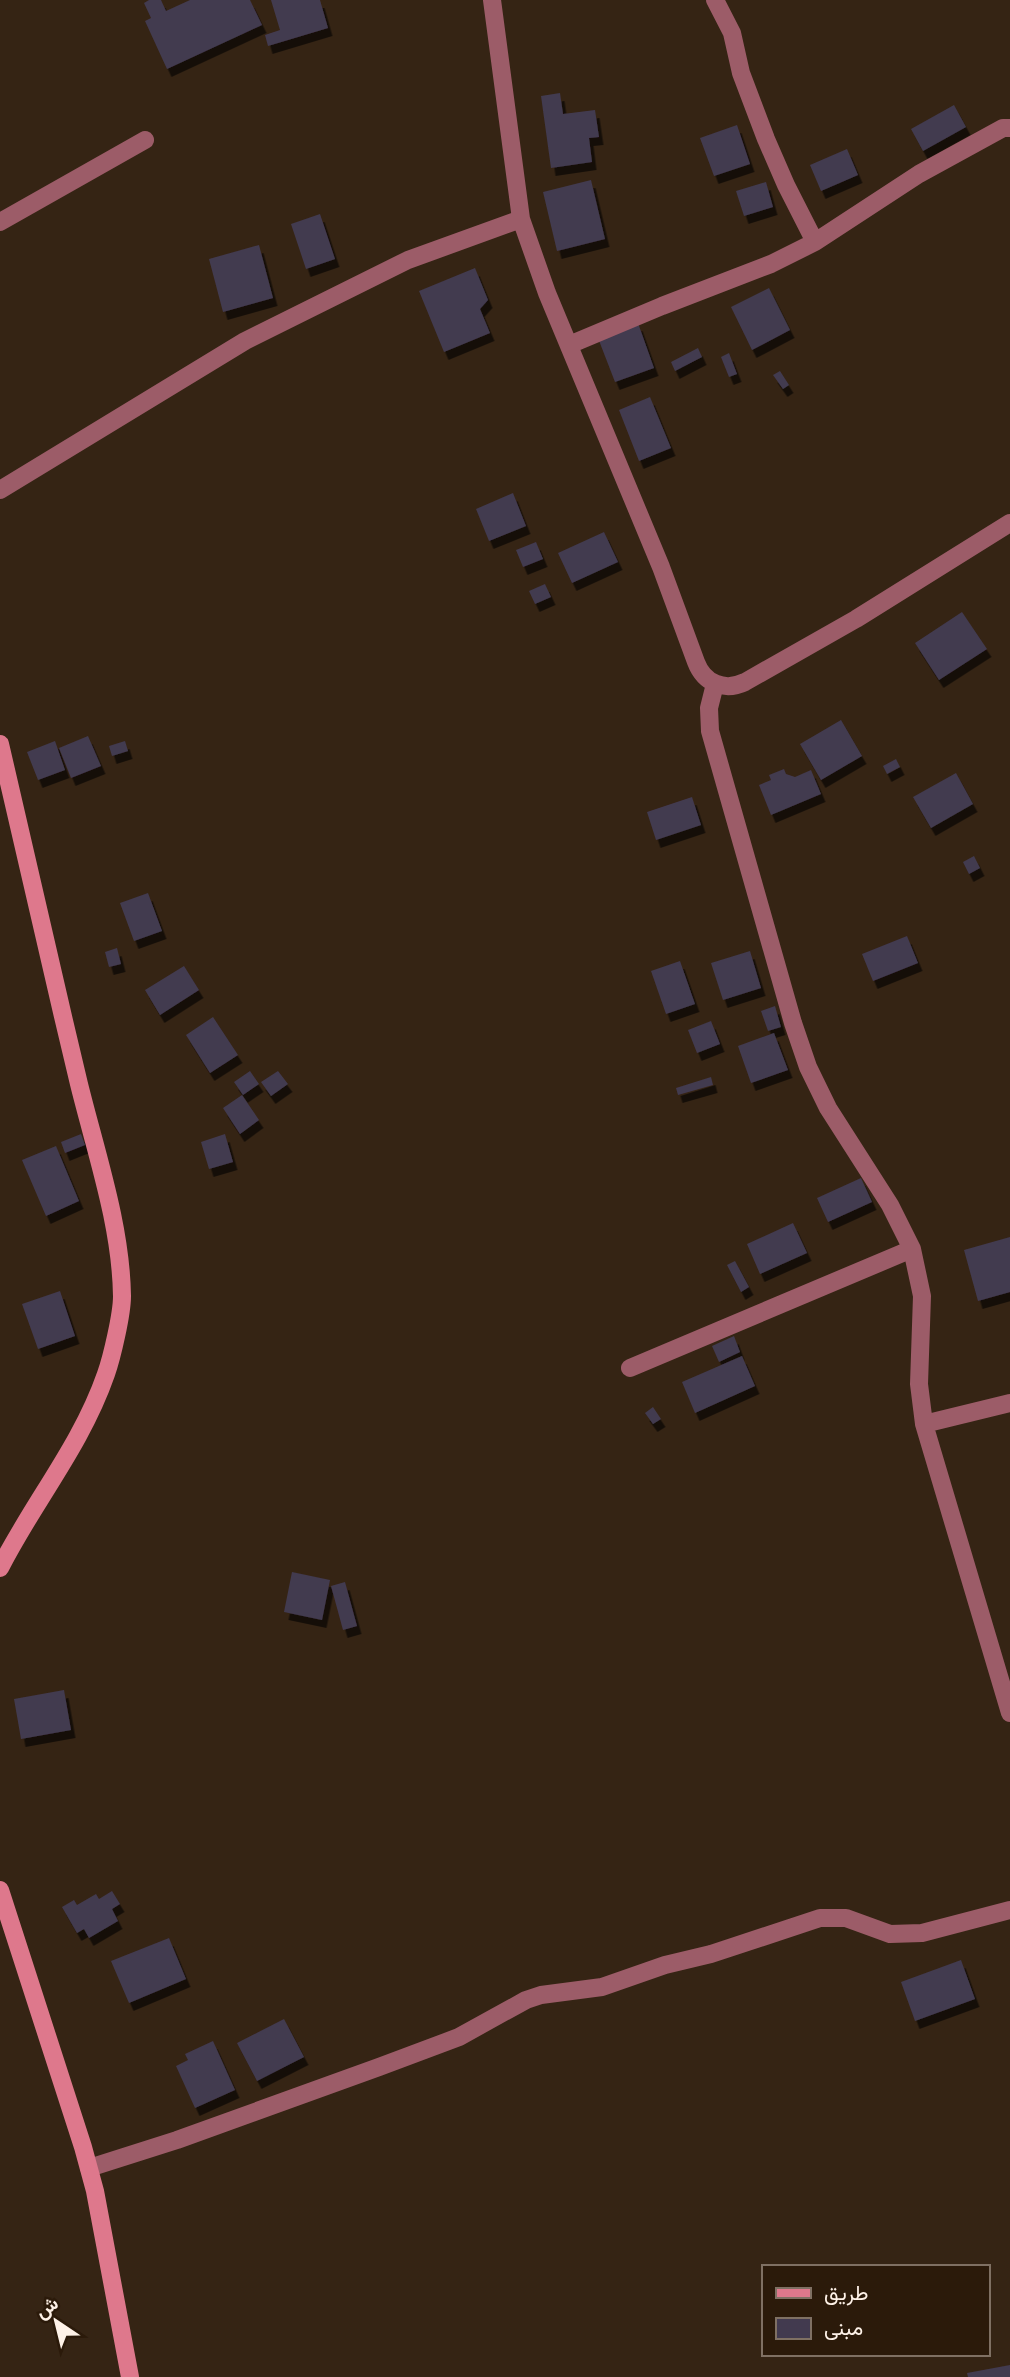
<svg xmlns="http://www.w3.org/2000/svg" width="1010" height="2377" viewBox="0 0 1010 2377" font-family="'Exo 2',Vazirmatn,sans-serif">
<defs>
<filter id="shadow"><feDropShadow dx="4.5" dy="8" stdDeviation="0" flood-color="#0009"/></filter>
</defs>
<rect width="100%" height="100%" fill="#352414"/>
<path fill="#423a4f" filter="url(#shadow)" d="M149,0H161L166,11L190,0H250L262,25L167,69L145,21L151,18L144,3Z
M271,0H320L328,28L268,46L265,35L280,30Z
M560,93L563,114L595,110L599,137L589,138L592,162L551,168L541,96Z
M954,105L966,127L923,151L911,129Z
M737,125L750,164L714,176L700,138Z
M847,149L858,175L821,191L810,165Z
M591,180L605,239L557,251L543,192Z
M766,182L773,207L744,216L736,191Z
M320,214L335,259L306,269L291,224Z
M259,245L273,298L223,312L209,259Z
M475,268L488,300L480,309L490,333L444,352L419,291Z
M769,288L790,330L752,350L731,307Z
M638,323L654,368L615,382L598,338Z
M698,348L702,357L675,371L671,362Z
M729,353L737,374L729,377L721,357Z
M780,371L789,385L783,389L773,375Z
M650,397L671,448L639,461L619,410Z
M513,493L526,526L489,541L476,509Z
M604,532L618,562L572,583L558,553Z
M536,542L543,559L523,567L516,550Z
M545,584L551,597L535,604L529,591Z
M962,612L987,649L939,680L915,643Z
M841,720L862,756L821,780L800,744Z
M88,736L101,766L71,778L59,748Z
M55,741L65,770L38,780L27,752Z
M125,741L128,751L112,756L109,746Z
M896,759L900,767L887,774L883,766Z
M784,769L786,774L795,777L811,770L821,794L771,815L759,785L771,780L769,775Z
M956,773L973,804L931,828L913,797Z
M692,797L701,825L656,840L647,812Z
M974,856L980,868L969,874L963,862Z
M148,893L162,931L134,941L120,903Z
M907,936L918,963L873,981L862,954Z
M117,948L121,964L109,967L105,952Z
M750,951L761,988L723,1000L711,963Z
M680,961L695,1004L666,1014L651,971Z
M184,966L199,990L160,1015L145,990Z
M775,1006L781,1027L768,1031L761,1011Z
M213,1017L238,1055L210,1073L186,1035Z
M711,1021L720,1044L697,1053L688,1030Z
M774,1033L788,1070L751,1083L738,1046Z
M250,1071L259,1084L243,1095L234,1082Z
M278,1071L288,1084L271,1096L261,1082Z
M711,1077L713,1085L678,1095L676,1088Z
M242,1095L259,1120L240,1134L223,1108Z
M81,1134L85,1145L65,1153L61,1142Z
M225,1134L233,1162L209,1169L201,1142Z
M56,1146L79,1201L46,1216L22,1160Z
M861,1178L872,1202L828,1222L817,1198Z
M793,1223L807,1253L760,1274L747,1244Z
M1010,1237V1292L978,1301L964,1250Z
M735,1261L749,1287L741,1292L727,1265Z
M60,1291L75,1336L38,1349L22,1304Z
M734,1336L740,1352L719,1362L712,1346Z
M742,1356L755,1386L695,1413L682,1382Z
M653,1407L661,1419L653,1424L645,1413Z
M292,1572L330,1580L322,1620L284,1612Z
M345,1582L357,1626L343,1630L331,1586Z
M64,1690L71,1730L21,1739L14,1699Z
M112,1891L120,1904L112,1909L118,1921L89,1938L84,1929L77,1933L62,1907L74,1900L77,1905L96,1894L99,1899Z
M169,1938L186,1979L129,2003L111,1961Z
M961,1960L975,1999L915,2021L901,1982Z
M284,2019L304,2057L257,2081L237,2043Z
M213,2041L235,2090L195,2108L176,2066L188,2060L185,2054Z
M1010,2365V2377H968L967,2373Z"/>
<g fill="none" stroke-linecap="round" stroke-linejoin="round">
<path stroke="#9c5c68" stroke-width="18" d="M492,0L521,219L547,293L661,567L696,662C704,683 724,692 745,682L856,619L1010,523
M715,0L732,33L741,73L766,139L786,185L815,242
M0,222L145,140
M569,345L662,306L771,264L815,242L919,174L1003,128H1010
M0,490L245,341L408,260L521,219
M715,684L709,708L710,731L793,1023L808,1067L828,1108L890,1205L912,1249L922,1296L919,1384L924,1424L1010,1713
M630,1368L912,1249
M924,1424L1010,1403
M89,2168L177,2140L379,2067L459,2037L526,2000L541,1995L602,1987L665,1965L711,1954L820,1918H846L890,1934L922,1933L1010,1910"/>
<path stroke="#de788c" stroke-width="18" d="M0,744C26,858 52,971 79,1084C96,1153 121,1225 122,1296C122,1314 112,1357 106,1374C81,1446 34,1501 0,1568
M0,1890L83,2147L95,2191L130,2377"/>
</g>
<rect x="762" y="2265" width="228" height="91" fill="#2b1a0a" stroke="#7f7063" stroke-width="2"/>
<rect x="776" y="2288" width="35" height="10" fill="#de788c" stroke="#7f7063" stroke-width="2"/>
<text x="824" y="2300" font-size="21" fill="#fef2e8">طريق</text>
<rect x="776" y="2318" width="35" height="21" fill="#423a4f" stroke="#7f7063" stroke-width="2"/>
<text x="824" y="2335" font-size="21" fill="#fef2e8">مبنى</text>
<g transform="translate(56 2321) rotate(325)" stroke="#2b1a0a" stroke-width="5" paint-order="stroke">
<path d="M0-5L12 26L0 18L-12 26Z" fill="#fef2e8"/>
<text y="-10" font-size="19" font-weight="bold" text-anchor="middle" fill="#fef2e8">ش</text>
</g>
</svg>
